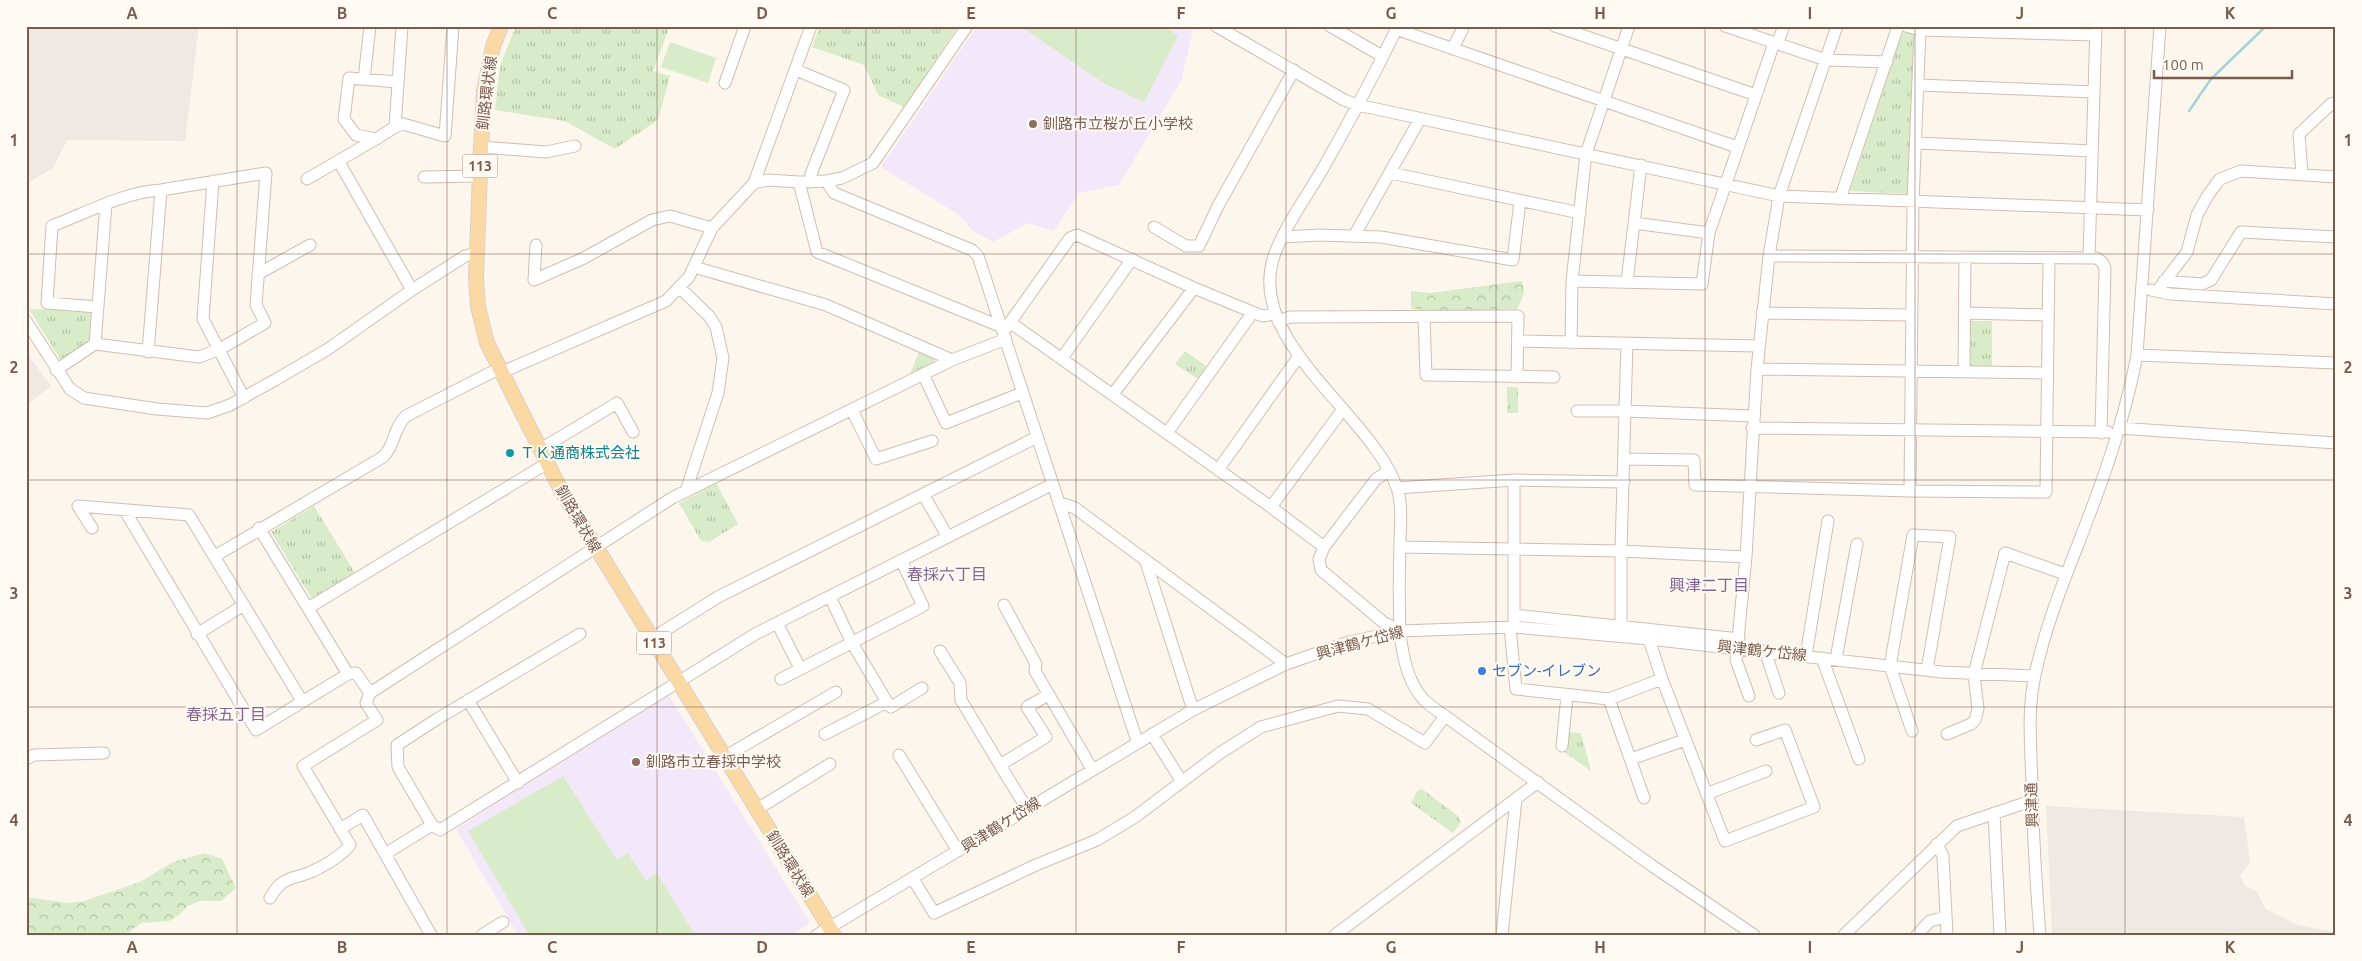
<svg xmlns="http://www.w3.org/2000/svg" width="2362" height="961" viewBox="0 0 2362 961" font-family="Ubuntu,'Noto Sans JP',sans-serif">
<defs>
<pattern id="grass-tufts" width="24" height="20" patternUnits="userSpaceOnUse" patternTransform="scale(1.25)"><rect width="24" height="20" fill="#d8ecc9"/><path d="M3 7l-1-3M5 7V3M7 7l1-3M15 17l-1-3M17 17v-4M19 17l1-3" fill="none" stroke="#b4c2a5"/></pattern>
<pattern id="forest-crowns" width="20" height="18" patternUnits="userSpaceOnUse" patternTransform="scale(1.25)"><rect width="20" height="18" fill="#d8ecc9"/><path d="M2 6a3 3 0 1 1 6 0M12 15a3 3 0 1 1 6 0" fill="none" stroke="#b4c2a5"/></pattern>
</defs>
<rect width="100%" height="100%" fill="#fdf6ec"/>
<path fill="#efe9e4" d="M26,26H199L185,141L67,140L53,168L26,184Z
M26,352L51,386L26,406Z
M2046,806L2244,817L2250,862L2240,876L2245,886L2256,891L2266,909L2298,925L2336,932V935H2052Z"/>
<path fill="#f3e8fa" d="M977,26H1194L1181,81L1119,185L1079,193L1054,231L1028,223L993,242L973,231L959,215L881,167Z
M668,694L810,923L791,935H518L456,829Z"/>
<path fill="url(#grass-tufts)" d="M516,26H670L653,71L670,76L658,120L615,149L565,121L495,110L500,65Z
M820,26H958L904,107L878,95L864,65L812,47Z
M1908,32L1915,36L1908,194L1850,191L1902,33Z
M29,309L87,311L93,315L91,343L62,362Z
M1969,321H1992V368L1969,367Z
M1185,351L1209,368L1199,380L1175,364Z
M919,352L934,358V365L913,376L910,374Z
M1507,387H1518V413H1507Z
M716,483L738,524L709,542L701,541L679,503Z
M314,506L355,573L312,599L271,532Z
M1566,732L1581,733L1591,771L1564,752Z
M1422,789L1458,816L1461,822L1453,833L1411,803L1417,791Z"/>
<path fill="url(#forest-crowns)" d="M1522,281C1526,293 1523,300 1516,309L1454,311L1411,309V291L1430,293Z
M205,853L222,859L236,888L221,901H199L188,906L178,916L169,921L141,923L126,935H26V897L68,903L84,901L140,882L173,862Z"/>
<path fill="#d8ecc9" d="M1020,26H1164L1178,36L1144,102L1105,84Z
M670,42L716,58L708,83L661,67Z
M563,776L617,860L628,853L646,881L657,873L695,935H529L468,831Z"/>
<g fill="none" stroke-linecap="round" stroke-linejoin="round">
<path stroke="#a5d3da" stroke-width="2.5" d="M2189,111L2211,79L2266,26"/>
<g stroke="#d1beb0" stroke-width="13">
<path id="minor" d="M402,26L395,127L403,124L445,136L453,26
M1216,26L1344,100L1358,105L1779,196L2148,210
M1330,26L1382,56
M1398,26C1374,75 1349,123 1322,170C1307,196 1281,232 1273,259C1248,344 1372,415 1397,488C1403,505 1400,526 1400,544C1399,573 1399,602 1400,631C1402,654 1407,682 1424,700C1430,706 1438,711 1445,716L1651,865L1754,935
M1555,26L1756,95
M1725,26L1826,60L1887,62
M1906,26L1920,30L2095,35
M1396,29L1737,147
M1777,44L1784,26
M1453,48L1464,26
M796,70L844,90L811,174V182
M364,79L370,26
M725,83L745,26
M1918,85L2094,92
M395,127L376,139L356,135L344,119L349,78L398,82
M1916,143L2092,151
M481,147L546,152L575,146
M339,162L412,290
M1391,173L1580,213
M2302,174L2299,134L2331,104L2336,102
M424,177L480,176
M307,179L376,139
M213,181L203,319L244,398
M826,181L834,193L972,250L978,256L1137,741
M799,182L817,252L1002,327
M754,183L811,26
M1840,199L1898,26
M1634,223L1709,233
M1154,227L1186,246H1199L1218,206L1294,70
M1354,236L1420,119
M1284,237L1319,235L1381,237L1513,260L1520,201
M536,245L534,280L584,258L652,220L670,216L712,228
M1769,256L2096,258L2102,262L2105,268L2101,433
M2089,258L2096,26
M694,267L826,305L952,360
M258,274L310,245
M1572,281L1702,284L1709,233L1774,43
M2164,281L2202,284L2211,280L2241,232L2336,237
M1627,282L1641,165
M680,288L709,316L716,327L723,358L718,393L686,491
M2151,290L2170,294L2336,304
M2158,290L2187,252L2197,215L2208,195L2220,179L2241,171L2336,177
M98,307L47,303L52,226C86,213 124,192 161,190L266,173L256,305L265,323L220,349L199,357L95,344L106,204
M1762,313L1912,315
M1965,313L2048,315
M1424,318L1426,375L1554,377
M26,321L70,389L84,398L157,409L207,413L230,405L275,380L328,349L412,290L465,256L477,253
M1278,321L1290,317L1518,316L1517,377
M1011,323L1271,507L1324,547
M1006,328L1070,238L1077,235L1194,288L1262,316L1275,314
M1518,341L1759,346
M1571,343L1572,281L1586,154L1629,26
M148,352L161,190
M2137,355L2336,363
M1062,358L1132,259
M1757,369L2047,373
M56,370L95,344
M1964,371L1965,259
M500,373L666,301L689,277L712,228L754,183L768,180L799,182L826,181L842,178L873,163L967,26
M923,374L946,423L1022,393
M1113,394L1194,288
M852,410L876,459L932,441
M1577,411H1625L1627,343
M1752,428L2108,432
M2119,428L2336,443
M1167,433L1253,312
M539,450L617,403L633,432
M1625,459L1694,460L1695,485L1910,491L2046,492L2049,258
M1218,470L1299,356
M1389,471L1376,479L1324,547L1319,559L1321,570L1383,622L1400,631
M1397,488L1514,480L1624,482
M1910,491L1913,202L1920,30
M923,494L948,537
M1060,503L1075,508L1286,664
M1271,507L1343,409
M125,511L256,730L348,674
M92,528L78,506L189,515L302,701
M259,528L348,674L356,673L370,693L672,498L952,360L1006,339
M1400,547L1621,551L1746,557
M215,556L383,457C396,444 392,430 406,416L498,369
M1146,562L1193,710
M830,597L852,643L887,702
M1004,605L1036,664L1035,671L1092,769
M308,608L546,464
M1514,615L1739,639
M1514,621V480
M777,623L800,668
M1621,625V551L1625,411L1753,416
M1510,627L1516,689L1609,699L1662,679
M197,634L244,605
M651,639L718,597L1037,437
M1649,639L1662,679L1725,841L1814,807L1785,730L1756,740
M940,651L960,683L961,700L1000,765L1046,737L1027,707L1048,695
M1765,651L1779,693
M1806,656L1828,521
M1822,658L1859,759
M1836,659L1857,544
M781,679L923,606L901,560
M1749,696L1736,660L1746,557L1757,369L1769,256L1779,196L1837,26
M1609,699L1644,798
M468,700L518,783
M1912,731L1890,666L1913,535L1950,537L1927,670
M825,734L887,702L891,707L922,688
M1152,734L1182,782
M1947,734L1971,724L1975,720L1978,709L1974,674L2005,553L2065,574
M1562,746L1567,696
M899,755L958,851
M724,757L836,692
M26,759L34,755L104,753
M1631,759L1685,740
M1000,765L1027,809
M1706,794L1766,771
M756,810L830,764
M1994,813L2000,935
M432,825L398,767L397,745L437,719L580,634
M340,829L363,815L431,935
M1937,844L1943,856L1947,935
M385,854L432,825L440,830L757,633L1053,484
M913,879L934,913L1036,865L1097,840L1135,817L1220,753L1261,727L1338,706L1368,709L1425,743L1445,716
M270,898C282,876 291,880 311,872C324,866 341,856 350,845L303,766L377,720L366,703L370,693
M482,935L503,922
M817,935L1193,710L1286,664L1349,642L1400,631L1514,627L1649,639L1942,672L2034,676
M1335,935L1538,782
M1502,935L1516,799
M1844,935L1957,826L2031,801
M1917,935L1930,921L1946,917
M2040,935C2036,884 2033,834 2032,784C2031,747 2027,711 2035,675C2047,619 2067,574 2087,521C2108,467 2126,412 2137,355L2160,26"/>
</g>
<g stroke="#dad1cd" stroke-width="16">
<path id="major" d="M501,26L493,46L484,91L481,147L476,278L478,307L487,343L561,490L834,935"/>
</g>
<use href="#minor" stroke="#fff" stroke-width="11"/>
<use href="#major" stroke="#fbd9a5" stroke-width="14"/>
</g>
<path fill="none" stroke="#7a5c4d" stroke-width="1" stroke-opacity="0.55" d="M237,26V935M447,26V935M657,26V935M866,26V935M1076,26V935M1286,26V935M1496,26V935M1705,26V935M1915,26V935M2125,26V935M26,254H2336M26,480H2336M26,707H2336"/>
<g fill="#8d6e63" stroke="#fffaf3" stroke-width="2">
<circle cx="1033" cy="124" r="5"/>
<circle cx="636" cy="762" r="5"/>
</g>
<circle fill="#0f9aa8" stroke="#fffaf3" stroke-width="2" cx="510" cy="453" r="5"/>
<circle fill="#3f7fe0" stroke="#fffaf3" stroke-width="2" cx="1482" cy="671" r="5"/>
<g text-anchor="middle" stroke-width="4" stroke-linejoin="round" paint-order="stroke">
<g fill="#fffaf3" stroke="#a28b7f" stroke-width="1">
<rect x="462.5" y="154.5" width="35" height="23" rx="4"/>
<rect x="636.5" y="631.5" width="35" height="23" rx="4"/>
</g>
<g font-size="14" font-weight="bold" fill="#7a5c4d">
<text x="480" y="171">113</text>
<text x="654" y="648">113</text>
</g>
<g font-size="15" fill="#7a5c4d" stroke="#fffaf3">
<text transform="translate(487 93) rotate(-83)" y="5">釧路環状線</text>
<text transform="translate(578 519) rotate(60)" y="5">釧路環状線</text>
<text transform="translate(1360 643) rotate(-15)" y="5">興津鶴ケ岱線</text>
<text transform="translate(1762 651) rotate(6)" y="5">興津鶴ケ岱線</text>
<text transform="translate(2032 805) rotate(-92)" y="5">興津通</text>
<text transform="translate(1001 825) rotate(-32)" y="5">興津鶴ケ岱線</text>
<text transform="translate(790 864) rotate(58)" y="5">釧路環状線</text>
</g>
<g font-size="15" fill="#785e54" stroke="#fffaf3" text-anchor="start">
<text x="1043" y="129">釧路市立桜が丘小学校</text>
<text x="646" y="767">釧路市立春採中学校</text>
</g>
<g font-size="15" fill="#0d838f" stroke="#fffaf3" text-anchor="start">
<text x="520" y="458">ＴＫ通商株式会社</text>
</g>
<g font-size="15" fill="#366cbe" stroke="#fffaf3" text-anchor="start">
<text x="1492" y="676">セブン-イレブン</text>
</g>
<g font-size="16" fill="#846695" stroke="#fffaf3">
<text x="947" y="580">春採六丁目</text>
<text x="1709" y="591">興津二丁目</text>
<text x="226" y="720">春採五丁目</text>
</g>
</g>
<rect width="2362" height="961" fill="none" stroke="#fffaf3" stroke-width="55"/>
<path d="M2154 70v8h138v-8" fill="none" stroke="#7a5c4d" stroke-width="2.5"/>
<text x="2162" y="70" font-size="15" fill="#7a5c4d" stroke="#fffaf3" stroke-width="4" paint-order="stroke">100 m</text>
<rect x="28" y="28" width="2306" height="906" fill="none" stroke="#7a5c4d" stroke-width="2"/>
<g font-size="16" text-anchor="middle" font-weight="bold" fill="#7a5c4d">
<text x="132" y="19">A</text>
<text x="342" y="19">B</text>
<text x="552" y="19">C</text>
<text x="762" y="19">D</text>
<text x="971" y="19">E</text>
<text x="1181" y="19">F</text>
<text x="1391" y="19">G</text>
<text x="1600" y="19">H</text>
<text x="1810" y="19">I</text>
<text x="2020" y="19">J</text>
<text x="2230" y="19">K</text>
<text x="14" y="146">1</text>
<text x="2348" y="146">1</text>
<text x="14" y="373">2</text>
<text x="2348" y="373">2</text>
<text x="14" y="599">3</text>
<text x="2348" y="599">3</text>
<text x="14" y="826">4</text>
<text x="2348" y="826">4</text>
<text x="132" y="953">A</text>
<text x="342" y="953">B</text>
<text x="552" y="953">C</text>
<text x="762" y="953">D</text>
<text x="971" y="953">E</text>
<text x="1181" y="953">F</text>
<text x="1391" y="953">G</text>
<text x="1600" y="953">H</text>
<text x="1810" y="953">I</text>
<text x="2020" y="953">J</text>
<text x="2230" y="953">K</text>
</g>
</svg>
